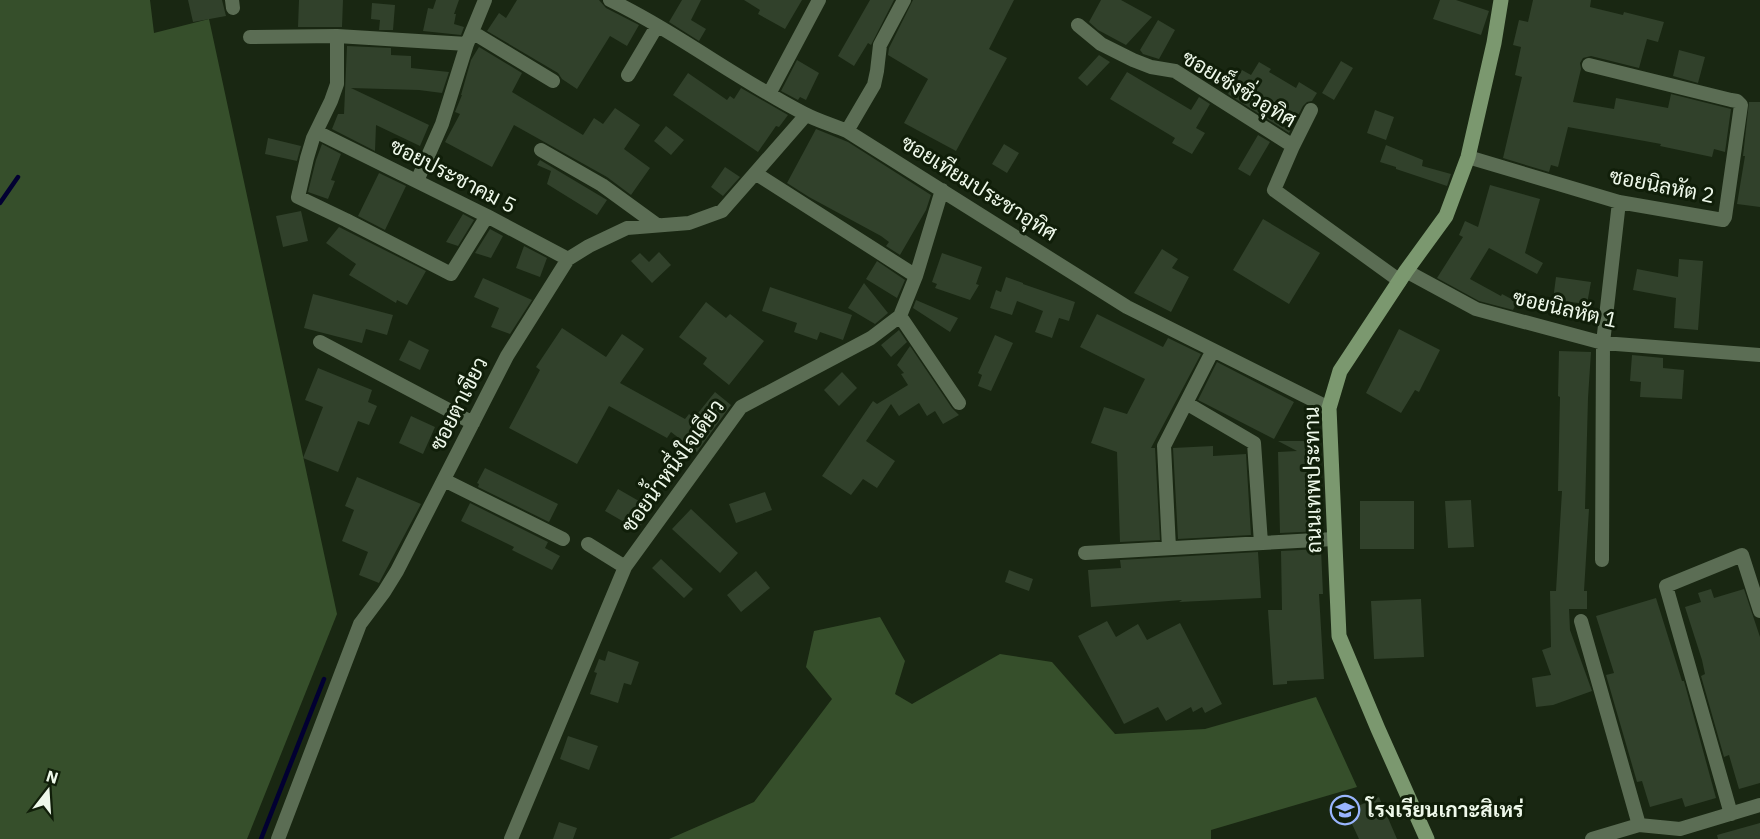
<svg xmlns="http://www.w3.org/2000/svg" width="1760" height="839" viewBox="0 0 1760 839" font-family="'IBM Plex Sans',Sarabun,sans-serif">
<rect width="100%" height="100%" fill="#192712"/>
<path fill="#364f2b" d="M0,0H150L154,33L209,19L337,614L247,839H0Z
M880,617L905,661L895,694L912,704L1000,654L1052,662L1115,734L1205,729L1316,697L1357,787L1211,830V839H669L754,802L832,699L806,667L814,631Z"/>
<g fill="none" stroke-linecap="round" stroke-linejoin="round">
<path stroke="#020032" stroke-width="4.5" d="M0,203L18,177
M261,839L324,679"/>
</g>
<path fill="#31412b" d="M188,0H222L226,16L193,22Z
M299,0H343L342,27H298Z
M436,0H459L454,14H456L454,24L464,27L461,35L423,31L428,8L433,9Z
M517,0H599L606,8L639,25L627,46L610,36L577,89L562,79L558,73L487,31L499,13L506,18Z
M682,0H701L691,20L706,29L699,41L669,22Z
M744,0H802L785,29L758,14L760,10Z
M870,0H894L871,45L868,43L854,66L838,56Z
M913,0H1014L989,49L1007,58L956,151L904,123L928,79L888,55L889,48Z
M1101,0H1121L1152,17L1126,45L1098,30L1089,22Z
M1440,0H1456L1489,11L1481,35L1433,19Z
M1533,0H1591L1590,7L1623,15L1624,12L1664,22L1658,42L1647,39L1639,68L1591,56L1583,58L1580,63L1581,69L1573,102L1614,109L1616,98L1668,108L1671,94L1731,109L1725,152L1714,149L1712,157L1660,146L1661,144L1568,127L1558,167L1551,165L1549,172L1503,158L1522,77L1515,75L1521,47L1513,45L1519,20L1528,22Z
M372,3L395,5L393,30H379L380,20L371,19Z
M1158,20L1175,30L1159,59L1143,54L1140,50Z
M347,46L391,48V55L411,56V68L449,72L442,93L419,90L351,88L429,125L420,146L376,125L375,151L332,129L338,114H344Z
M479,47L522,73L512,92L583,135L594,118L603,124L615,108L640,125L624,149L650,168L631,195L607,177L514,125L492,167L445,142L460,114L455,112L462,95H461L471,60Z
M1679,50L1705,57L1698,83L1673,76Z
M1099,55L1110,62L1087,86L1078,78Z
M797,60L819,73L806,100L800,97L798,100L781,91Z
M1341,61L1353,68L1334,100L1322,93Z
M1259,62L1271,69L1269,72L1296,88L1299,82L1317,93L1312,101L1307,102L1303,106L1289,133L1228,94L1242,70L1251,75Z
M1127,72L1191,110L1199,97L1210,104L1196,128L1205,133L1192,154L1172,143L1175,138L1110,99Z
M688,73L727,100L730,96L734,99L741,88L788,115L779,127L776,126L758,152L673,95Z
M1749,102H1760V207L1737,204L1745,156H1743Z
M1375,110L1394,117L1386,140L1367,133Z
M666,126L684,140L671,155L654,141Z
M816,129L848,142L931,195L926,210L900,255L886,246L889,242L881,236L809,197L787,183Z
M1258,135L1270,142L1250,176L1238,169Z
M268,138L301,146L297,161L265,154Z
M322,144L341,154L331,180L335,181L328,199L308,192L316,160Z
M1004,144L1019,153L1007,173L992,164Z
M1386,145L1423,160L1422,166L1451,174L1447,186L1396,169V167L1380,162Z
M540,160L607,200L597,215L547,184L551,171L537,165Z
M725,167L740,177L723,196L711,187Z
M379,173L406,186L385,230L358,216Z
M1490,185L1540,199L1525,253L1543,263L1537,274L1489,248L1470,279L1501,296L1502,294L1517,302L1513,310L1479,301L1437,278L1463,237L1459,235L1465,221L1478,227Z
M301,211L308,241L283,247L276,216Z
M463,214L474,220L458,246L446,242Z
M1263,219L1320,253L1289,304L1233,270Z
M339,227L426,271L407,305L397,300L396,303L349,275L356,264L326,243Z
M490,229L503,236L491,258L475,253Z
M524,246L547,258L540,277L516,268Z
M1162,249L1178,259L1172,268L1189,277L1171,312L1134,293Z
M659,252L671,265L652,283L631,261L640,253L649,262Z
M942,253L982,267L976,284L979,285L970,300L935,288L937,284L932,282Z
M1679,259L1703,261L1698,330L1674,328L1676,298L1633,290L1637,269L1678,277Z
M877,261L905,280L897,298L866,279Z
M1006,277L1023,283V284L1075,302L1069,321L1059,318L1052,338L1035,332L1043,311L1017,301L1012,315L990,308L996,290L1001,292Z
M1556,277L1591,282L1587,304L1553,300Z
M483,278L532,300L510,334L491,327L499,308L474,297Z
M864,283L888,313L875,324L848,308Z
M770,287L852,315L843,340L820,332L817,340L794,332L797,323L762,311Z
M313,294L393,315L387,335L366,329L362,343L304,328Z
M916,300L958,318L950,332L913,308Z
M706,302L726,318L730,314L764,341L729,385L703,364L707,358L679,337Z
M1097,314L1163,347L1168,338L1201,354L1151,448H1155L1160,540L1120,542L1117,452L1091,443L1104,407L1127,414L1145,379L1080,347Z
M562,328L606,357L622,334L644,349L620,383L685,419L689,414L694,418L715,392L731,405L697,452L671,432L667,438L609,406L577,464L509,428L540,370L536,367Z
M1399,329L1440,350L1419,392L1415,390L1401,413L1366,393Z
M899,330L907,342L891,357L881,345Z
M995,335L1013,343L991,391L978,386L982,375L978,373Z
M409,340L429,350L420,370L399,360Z
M910,346L952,408L959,415L943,424L935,411L927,416L919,403L899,416L891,404L866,441L895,461L877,488L863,479L851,495L822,476L873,401L877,404L908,385L901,374L904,373L897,365Z
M1559,351L1591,352L1588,398L1585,509H1589L1584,591H1587V609H1569L1570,630L1592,691L1553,705L1536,707L1532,678L1551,675L1542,650L1551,647L1550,591H1556L1562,491H1558L1560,397L1558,396Z
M1632,355L1663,358V368L1684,370L1682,399L1640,397L1641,382L1630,381Z
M1217,362L1294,402L1274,439L1198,400Z
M318,368L372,390L368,402L377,406L369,425L358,421L338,472L303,458L323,407L305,400Z
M842,372L857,388L839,406L824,390Z
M411,416L435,427L423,454L399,443Z
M1278,441H1319L1321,531L1280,533L1278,452L1297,451Z
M1213,446V456L1246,454L1251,535L1178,539L1173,448Z
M485,468L558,504L549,522L478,487L479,484L477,483Z
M357,477L421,504L379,583L359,575L368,552L342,541L354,510L345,506Z
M618,489L651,508L638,530L605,511Z
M765,492L772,510L736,523L729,504Z
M1471,500L1474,547L1448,548L1445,501Z
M1360,501H1414V549H1360Z
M470,503L548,542L545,548L560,556L552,570L512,550L514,547L461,521Z
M691,509L738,553L720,573L672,529Z
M1321,549L1323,594H1319L1324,679L1287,681V684L1273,685L1268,610H1282L1281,551Z
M1258,552L1261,598L1179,602L1182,600L1091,607L1088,570L1121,568L1120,560Z
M661,559L693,589L684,598L652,568Z
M1009,570L1033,579L1029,591L1005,582Z
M756,571L770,588L741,612L727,595Z
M1711,589L1714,598L1744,589L1760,637V783L1739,789L1729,755L1724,757L1701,676L1705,674L1702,660L1685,607L1701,602L1698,593Z
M1656,598L1682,681H1684L1716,798L1685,807L1682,798L1650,807L1642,781L1637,782L1606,675L1614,673L1596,616Z
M1421,599L1424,657L1374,659L1371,601Z
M1107,621L1116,637L1138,624L1147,640L1180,623L1222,704L1205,713L1202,707L1193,712L1191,707L1166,721L1158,707L1124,724L1078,636Z
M608,651L639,662L631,685L624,683L618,703L590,694L597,673L594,672L599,659L605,661Z
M568,736L598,746L589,770L560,759Z
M1379,797L1397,839H1359L1346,811Z
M559,822L577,828L573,839H553Z
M1760,823V839H1718L1717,835Z"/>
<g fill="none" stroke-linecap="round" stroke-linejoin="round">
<path stroke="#5b6d54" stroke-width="14" d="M232,0L233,8
M610,0C678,33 738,80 805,114C818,121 833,125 847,131L1127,307L1329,408
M1078,25L1101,44L1133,60L1151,67L1175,71L1293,146L1274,190L1400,281
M472,32L553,81
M337,36V84L331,101L313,138L307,158L298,197L346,220L451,274L487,216
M250,37L337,36L467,44
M628,75L657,26
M769,94L819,0
M847,131L874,85L877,71L880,45L904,0
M317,132L487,216L568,259
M1293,146L1311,110
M541,150L602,185L657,225
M1468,157L1619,202L1723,220L1725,217L1741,105L1737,101L1731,100L1589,65
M755,173L916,276
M417,181L442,124L467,44L485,0
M1406,271L1476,309L1603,343L1760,355
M900,316L959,403
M320,342L473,423
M1186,403L1254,443L1261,543
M444,480L563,539
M588,544L625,567
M1169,548L1164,446L1213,350
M1085,553L1334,539
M1602,560L1603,343L1619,202
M1581,621L1639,825
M1731,814L1666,586L1742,555L1760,611
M278,839L360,624L384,592L397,571L507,356L568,259L589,246L627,228L689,223L722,211L806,115
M511,839L625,567L741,407L871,338L900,316L916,276L942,190
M1592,839L1639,825L1680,829L1760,805"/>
<path stroke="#7b986f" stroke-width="15" d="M1427,839L1378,729L1339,636L1329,408L1340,371L1406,271L1446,216L1468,157L1494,43L1501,0"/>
</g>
<defs>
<g id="school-ring" transform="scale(1.5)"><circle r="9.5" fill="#101e09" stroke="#99b5fd" stroke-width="1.5"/><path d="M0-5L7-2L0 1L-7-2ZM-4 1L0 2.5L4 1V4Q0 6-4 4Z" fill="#99b5fd"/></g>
</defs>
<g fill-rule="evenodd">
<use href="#school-ring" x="1345" y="810"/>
</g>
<g text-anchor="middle" stroke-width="6" stroke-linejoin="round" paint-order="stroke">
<g font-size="21" fill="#eef8ea" stroke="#101e09">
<text transform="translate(1239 89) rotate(31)" y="7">ซอยเซ็งซิ่วอุทิศ</text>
<text transform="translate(453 176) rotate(27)" y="7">ซอยประชาคม 5</text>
<text transform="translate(1662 186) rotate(11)" y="7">ซอยนิลหัต 2</text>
<text transform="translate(979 188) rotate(32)" y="7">ซอยเทียมประชาอุทิศ</text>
<text transform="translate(1565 309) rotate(13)" y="7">ซอยนิลหัต 1</text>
<text transform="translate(459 404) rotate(-63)" y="7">ซอยตาเขียว</text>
<text transform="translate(673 466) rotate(-54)" y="7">ซอยน้ำหนึ่งใจเดียว</text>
<text transform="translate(1313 480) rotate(-91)" y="7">ถนนเทพประทาน</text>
</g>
<g font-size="21" font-weight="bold" fill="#eef8ea" stroke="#101e09" text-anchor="start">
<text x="1366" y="817">โรงเรียนเกาะสิเหร่</text>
</g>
</g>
<g transform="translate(48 791) rotate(17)" stroke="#101e09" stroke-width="4.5" paint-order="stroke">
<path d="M0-4.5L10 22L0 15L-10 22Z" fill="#eef8ea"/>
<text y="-9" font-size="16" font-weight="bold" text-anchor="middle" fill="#eef8ea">N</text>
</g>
</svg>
